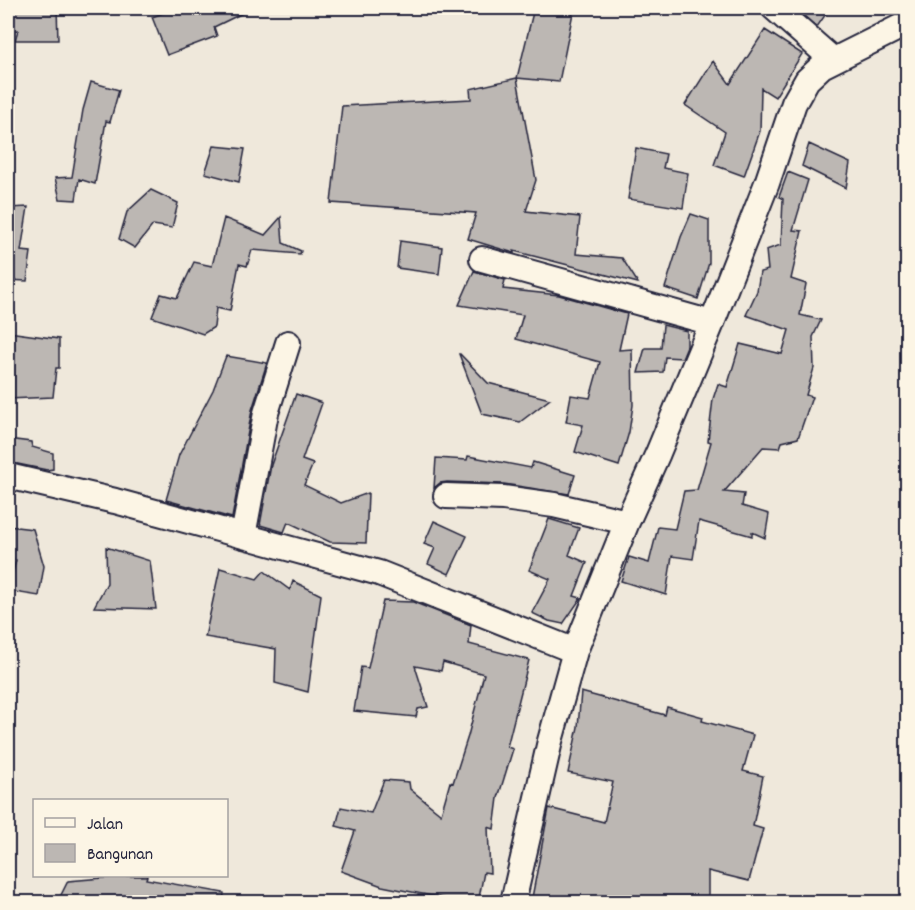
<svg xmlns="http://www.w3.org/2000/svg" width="915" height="910" viewBox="0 0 915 910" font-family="Dekko,sans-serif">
<rect width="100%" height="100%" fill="#efe8db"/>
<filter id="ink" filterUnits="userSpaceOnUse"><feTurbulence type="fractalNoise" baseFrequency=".0167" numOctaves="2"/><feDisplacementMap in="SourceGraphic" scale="12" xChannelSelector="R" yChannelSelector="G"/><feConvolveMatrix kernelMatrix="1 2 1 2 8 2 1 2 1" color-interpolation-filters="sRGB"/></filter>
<g filter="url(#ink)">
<path fill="#bcb7b3" stroke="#22223b" stroke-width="1.5" d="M29,8H57L58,40H15L18,30L8,31V9H29Z
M177,8H253L214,27L217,36L167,55L152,17Z
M534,8H574L559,82L517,78Z
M795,8H830L817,27Z
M765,30L802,54L775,97L761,88L760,131L744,176L714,165L725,132L685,105L713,61L730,84Z
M517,78L536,180L526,211L580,217L576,254L622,258L638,283L514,251V253L468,239L476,213L331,203L342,106L471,99L470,89Z
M91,82L119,90L110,122L106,121L95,184L79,179L76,200L60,199L55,178L72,177L83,110Z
M809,144L850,163L846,188L802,166Z
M214,146L245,149L239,182L205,173Z
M636,148L666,154L663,168L688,173L683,208L628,199Z
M788,172L808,180L793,230L802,231L791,279L806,284L800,315L821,320L813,337L814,368L806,395L812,397L798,438L782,442L780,448L763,447L724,492L744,494L742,506L769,514L765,538L752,532V536L699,521L693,559L672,556L666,595L621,581L629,557L649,563L658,527L675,529L684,491L697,490L711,442L708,441L713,399L718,384L727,387L740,344L782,354L789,330L746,315L757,291L760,272L768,270L766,250L781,245L783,199L779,197Z
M151,190L178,203L172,228L153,225L135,248L119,239L127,212Z
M28,207L21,251L31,252L27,281L8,280V208Z
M691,214L709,220V263L698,299L665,288L681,237Z
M281,217L283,243L301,251L300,254L252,250L247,266L239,264L230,311L216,308L214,327L203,334L152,317L161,294L177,298L194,262L212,266L224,218L265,235Z
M400,241L442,247L439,274L397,268Z
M474,271L505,280L503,289L559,295L627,314L619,350L632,349L633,405L629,432L619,466L575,452L583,425L566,422L571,395L590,398L600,362L516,339L523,315L459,305Z
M663,325L687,331V346L682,358L665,357L663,372L638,373L645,348H661Z
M8,332L59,339V368H56L53,397L8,399Z
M459,354H460L488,383L550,399L520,422L482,414Z
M226,356L267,363L252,410L232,518L166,500L179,455L213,390Z
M296,394L322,403L302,460L313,464L304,485L341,503L368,493L366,543L330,542L288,522L284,532L260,525L271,465Z
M8,439L31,442L32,447L53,453V469L47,470L8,462Z
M468,456L531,468L533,462L575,475L569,494L504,484L447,482L440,483L434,488L436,458L467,460Z
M549,519L579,528L569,555L587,563L574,596L581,598L563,624L549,621L532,613L550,579L529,570Z
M434,521L467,536L449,574L428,564L435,548L424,544Z
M8,526L33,529L44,566L39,596L8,591L16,560L8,558Z
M106,547L150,561L156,609L94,607L107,583Z
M220,568L257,579L264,571L290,590L293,581L321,595L308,692L275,683L276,649L205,637Z
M383,601L413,602L471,625L469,644L529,660L507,747L513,749L498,798L494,829L488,827L490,873L484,872L478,903H467L382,886L341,871L355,831L336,826L341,807L371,813L384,780L409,782L410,789L441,814L450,782L453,783L468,736L484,674L443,662L441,671L415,666L428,707L418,709L416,717L354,711L361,667L368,668Z
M581,692L665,715L667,707L703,717L702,721L753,735L743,771L763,776L753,826L763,829L749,881L708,871V903H531L549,808L604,822L613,782L568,773L578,727Z
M126,876H147L146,879L224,893L223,903H121L94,899L93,903H57L68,881Z"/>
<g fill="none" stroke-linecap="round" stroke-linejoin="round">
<g stroke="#22223b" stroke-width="28">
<path id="street" d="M774,8L832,59
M482,259L712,323
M8,476L115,501L379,573L575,651
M446,496L503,498L554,505L627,522
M243,536L266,413L288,343
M513,902L550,741L575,651L627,522L658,453L712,323L767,183L794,103L807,80L822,66L908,23"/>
</g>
<use href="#street" stroke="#fcf5e5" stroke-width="24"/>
</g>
</g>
<rect width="915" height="910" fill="none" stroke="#fcf5e5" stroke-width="30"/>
<rect x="15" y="15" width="885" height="880" fill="none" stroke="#22223b" stroke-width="2" filter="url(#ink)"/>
<rect x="33" y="799" width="195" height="78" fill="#fcf5e5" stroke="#a5a1a1" stroke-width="1.5"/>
<rect x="45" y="818" width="30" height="9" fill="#fcf5e5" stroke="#a5a1a1" stroke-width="1.5"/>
<text x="87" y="829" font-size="18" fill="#22223b">Jalan</text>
<rect x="45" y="844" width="30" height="18" fill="#bcb7b3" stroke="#a5a1a1" stroke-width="1.5"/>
<text x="87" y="859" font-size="18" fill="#22223b">Bangunan</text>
</svg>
